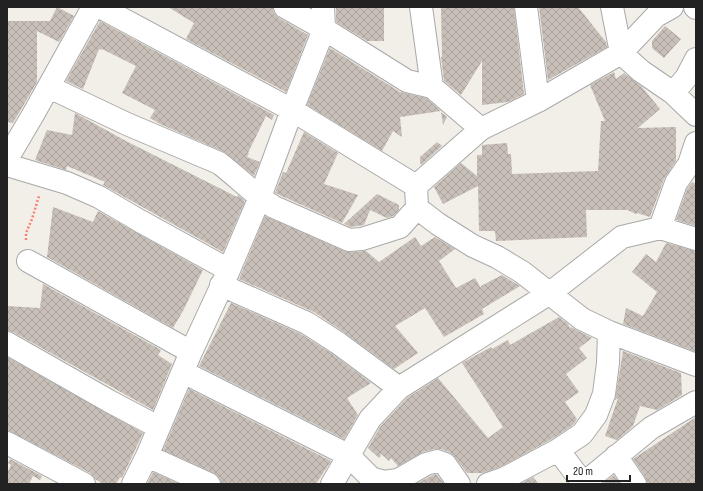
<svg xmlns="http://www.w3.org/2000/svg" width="703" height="491" viewBox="0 0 703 491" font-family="'Sofia Sans Condensed',sans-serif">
<defs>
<pattern id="building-cross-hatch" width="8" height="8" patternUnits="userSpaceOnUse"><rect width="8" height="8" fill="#c7bfb8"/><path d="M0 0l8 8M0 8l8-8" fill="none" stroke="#aba49e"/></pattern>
</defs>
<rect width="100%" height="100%" fill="#f2efe9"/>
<path fill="url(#building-cross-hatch)" d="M57,7L74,16L59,42L37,31V82L13,123L7,122V21H50Z
M168,7H273L274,13L279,18L308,35L286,92L186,39L194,23Z
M336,7H384V41H367L336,22Z
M441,7H514L524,94L508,102L482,105V61L461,95L444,81L441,57H442Z
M539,7H578L606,42L607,47L548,80Z
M100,21L274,115L272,120L266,116L248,153H249L247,157L260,162L254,176L224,152L160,124L150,118L155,110L122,93L136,66L102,49L101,50L99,49L83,89L66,81Z
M665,26L681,39L664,58L652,48V41Z
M330,48L400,92L426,98L441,111L400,117L402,137L393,131L382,151L307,105Z
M614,72L616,79L624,73L642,87L660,109L638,128L676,127V161L664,179L650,217L637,213L636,214L627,210H586L587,237L496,241L495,231H479L478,186L443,204L434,187L461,163L477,176V155H482V145L507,143L508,154H511L512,174L598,171L601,121H605L590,85Z
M441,112L447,117L443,125Z
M75,113L126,141L237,197L238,195L245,201L223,252L103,185L105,182L67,166L66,170L35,160L47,130L72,135Z
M304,132L338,153L324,184L358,195L342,223L275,193L283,172L286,173Z
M437,142L442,146L421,165L420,162V157Z
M692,182L696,184V226L676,220L687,189Z
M377,194L399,205V210L393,216L387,218L370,210L364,225L351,227L344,224Z
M53,207L93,222L98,211L203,270L183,311L173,328L47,257Z
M265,216L344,251L350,252L366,251L379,262L415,237L421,246L435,237L455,249L439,261L456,288L475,278L481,288V286L502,275L520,286L482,309L484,314L444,337L425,308L395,326L418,353L394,369L345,333L314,312L239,279Z
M666,243L696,251V352L623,324L626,308L643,316L657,292L632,272L646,254L656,262Z
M43,284L161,350L158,355L172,364L153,410L13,332L7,331V306L40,308Z
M231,303L301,334L331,353L371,383L347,398L358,415L344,439L199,366Z
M559,317L568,324L570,328L571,327L592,338L579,348L587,358L566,374L579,392L565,402L577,419L573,425L552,439L500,467L483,473H467L455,457L449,452L441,449H434L423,452L398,466L391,458L389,461L380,453L381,456L379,458L368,448L380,427L407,398L438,378L488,438L503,427L462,363L491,347L492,349L508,340L510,345Z
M623,351L681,373L682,395L657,410L640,406L633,426L617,440L605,436L618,398L615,400Z
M7,357L143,433L122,478L120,477L116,484H103L95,479L90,473L7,430Z
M189,389L331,461L316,484H221L219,477L214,473L163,450Z
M696,417V484H647L645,477L633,459Z
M10,459L42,476L40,480L33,476L29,484H7V473L11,465L8,463Z
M153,472L179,484H147Z
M436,474L444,484H416L431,476Z
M614,475L620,484H603Z
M533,477L539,484H520Z"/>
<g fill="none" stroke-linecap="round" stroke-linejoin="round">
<g stroke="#a9a9a9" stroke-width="24">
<path id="minor" d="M100,7L292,110L416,186
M285,7L324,29L407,81L432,87L481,129L538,101L621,53L656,16L672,7
M421,7L432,87
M526,7L538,101
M612,7L621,53L641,71L673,93L696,115
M695,7L696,8
M49,87L127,124L219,163C238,177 254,195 274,207L349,240L362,239L400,227L417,208L416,186
M673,93L686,78L696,59
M7,159L34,113L93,7
M7,165L67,183L99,197L140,221L229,270
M416,186L481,129
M417,208L438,224L473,246L497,257L522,272L582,319L609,332L696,365
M660,228L676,183L689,164L696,143
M28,261L191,352
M221,285L307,323L338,343L399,388
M7,343L109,401L158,427
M183,372L348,455L371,478L384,482L398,480L426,464L437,461L445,464L459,484
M7,443L84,484
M558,450L583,483
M147,456L209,484
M616,456L635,484
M133,484L147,456L191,352L229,270L260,197L292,110L324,29L323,7
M332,484L370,419L399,388L550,293L622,237L660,228L696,239
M488,484L505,478L558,450L582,434L596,415L604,394L608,363L609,332
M583,484L651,428L696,402"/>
</g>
<path stroke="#fa8072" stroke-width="2.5" stroke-dasharray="2 2" stroke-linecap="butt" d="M26,240V233L32,219L39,196"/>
<use href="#minor" stroke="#fff" stroke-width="22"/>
</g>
<rect width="703" height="491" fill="none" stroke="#222222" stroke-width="16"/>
<path d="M567 475v6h63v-6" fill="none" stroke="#222222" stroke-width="2"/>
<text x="573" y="475" font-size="12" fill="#222222" stroke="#ffffff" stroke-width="3" paint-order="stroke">20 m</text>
</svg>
